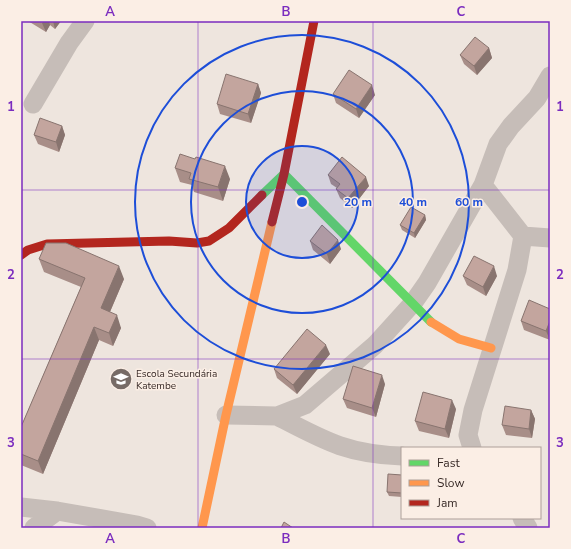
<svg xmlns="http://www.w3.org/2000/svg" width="571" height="549" viewBox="0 0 571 549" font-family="'Nunito Sans',sans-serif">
<rect width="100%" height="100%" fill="#eee5de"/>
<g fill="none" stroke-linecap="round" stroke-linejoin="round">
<path stroke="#c6bdb8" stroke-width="19" d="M33,104L69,43L85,21
M483,185L523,236L550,238
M226,415L277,416L305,405L375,345L413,303L427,283L483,185L498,144L511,126L537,98L550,76
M277,416C325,441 347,454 402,456
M472,448L468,435L473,410L517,270L523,236
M21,507L57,511L137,525L147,528
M522,518L528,528
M34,528L57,511"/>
<path stroke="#63d668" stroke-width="9" d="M262,195L284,174L431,322"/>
<path stroke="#ff974d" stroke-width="9" d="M431,322L459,339L491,348
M202,528L226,415L272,222"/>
<path stroke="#b3261e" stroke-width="9" d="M272,222L284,174L314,21
M21,255L28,250L47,244L169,241L197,243L209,241L229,228L262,195"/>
</g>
<path fill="#a88e88" d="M28,21H61L55,29L50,25L46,32Z
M489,48L492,58L477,75L464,64L460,55Z
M258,84L261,93L251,123L220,114L217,104Z
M333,94L375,95L359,118L336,103Z
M62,126L65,135L59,152L38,144L34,135Z
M175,168L230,179L223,201L194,192L192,185L180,182Z
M328,175L369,186L352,208L340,198L336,189L337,188L331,184Z
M425,215L426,220L415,238L402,230L400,225Z
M310,241L341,249L330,264L313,250Z
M39,259L124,279L110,312L121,328L113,346L99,340L43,474L21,465V427L81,287L44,272Z
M463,276H497L486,296L467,285Z
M550,309V340L524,330L521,321Z
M330,354L297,394L277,378L274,369Z
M385,384L376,417L347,408L343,399Z
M456,409L449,438L419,431L415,421Z
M531,410L535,419L532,438L506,435L502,425Z
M402,475V497L389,496L387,492Z"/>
<path fill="#88746f" d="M44,21H49L50,25L46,32L42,23Z
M53,21H61L55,29Z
M489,48L492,58L477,75L474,66Z
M258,84L261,93L251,123L248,114Z
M372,85L375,95L359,118L356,109Z
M62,126L65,135L59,152L56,142Z
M225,166L230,179L223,201L218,187Z
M366,177L369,186L352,208L348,198Z
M425,215L426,220L415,238L414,233Z
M338,240L341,249L330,264L327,254Z
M119,266L124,279L106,321L101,308Z
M494,266L497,276L486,296L483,287Z
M117,315L121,328L113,346L109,333Z
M550,321V340L546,331Z
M94,327L99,340L43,474L38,461Z
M326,345L330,354L297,394L293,385Z
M382,375L385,384L376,417L372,408Z
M452,400L456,409L449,438L445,429Z
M531,410L535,419L532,438L529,429Z"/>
<path fill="#c3a59e" stroke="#88746f" d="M475,37L489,48L474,66L460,55Z
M349,70L372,85L356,109L333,94Z
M226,74L258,84L248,114L217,104Z
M40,118L62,126L56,142L34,135Z
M180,154L195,159L196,157L225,166L218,187L189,179L191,173L175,168Z
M342,157L366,177L348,198L336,189L340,184L328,175Z
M411,207L425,215L414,233L400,225Z
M322,225L338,240L327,254L310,241Z
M46,243H66L119,266L101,308L117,315L109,333L94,327L38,461L21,454V427L85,278L39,259Z
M474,256L494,266L483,287L463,276Z
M529,300L550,309V321L546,331L521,321Z
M307,329L326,345L293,385L274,369Z
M353,366L382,375L372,408L343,399Z
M423,392L452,400L445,429L415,421Z
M505,406L531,410L529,429L502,425Z
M388,474L402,475V493L387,492Z
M284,522L293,528H281Z"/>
<path fill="none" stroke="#7b2cbf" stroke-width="1" stroke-opacity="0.55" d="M198,21V528M373,21V528M21,190H550M21,359H550"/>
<circle cx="302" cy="202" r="56" fill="#1d4ed8" fill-opacity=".12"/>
<g fill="none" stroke="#1d4ed8" stroke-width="2">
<circle cx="302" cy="202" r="56"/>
<circle cx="302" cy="202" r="111"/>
<circle cx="302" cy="202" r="167"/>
</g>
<defs>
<g id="school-disc" transform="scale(1.15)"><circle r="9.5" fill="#776b66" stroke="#fbeee5"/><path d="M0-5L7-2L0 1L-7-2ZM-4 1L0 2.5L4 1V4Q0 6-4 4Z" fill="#fff"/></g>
</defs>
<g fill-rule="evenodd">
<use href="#school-disc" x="121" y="379"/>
</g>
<g text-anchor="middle" stroke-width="3" stroke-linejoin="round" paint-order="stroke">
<g font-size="10" fill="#372926" stroke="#fbeee5" text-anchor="start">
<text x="136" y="377">Escola Secundária<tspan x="136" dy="12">Katembe</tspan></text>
</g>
</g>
<circle cx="302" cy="202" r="6" fill="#1d4ed8" stroke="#fbeee5" stroke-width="2"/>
<g font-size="12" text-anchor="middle" font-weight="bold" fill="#1d4ed8" stroke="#fbeee5" stroke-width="3" stroke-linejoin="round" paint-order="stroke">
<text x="358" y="206">20 m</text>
<text x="413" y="206">40 m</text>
<text x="469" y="206">60 m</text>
</g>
<rect width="571" height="549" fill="none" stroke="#fbeee5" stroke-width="44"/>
<rect x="401" y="447" width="140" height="72" fill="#fbeee5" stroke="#ad9f99"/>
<rect x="409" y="460" width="20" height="6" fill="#63d668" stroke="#ad9f99"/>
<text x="437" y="467" font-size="12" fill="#372926">Fast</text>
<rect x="409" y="480" width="20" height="6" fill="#ff974d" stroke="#ad9f99"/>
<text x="437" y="487" font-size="12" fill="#372926">Slow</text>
<rect x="409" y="500" width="20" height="6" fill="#b3261e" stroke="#ad9f99"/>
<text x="437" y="507" font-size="12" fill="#372926">Jam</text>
<rect x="22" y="22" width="527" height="505" fill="none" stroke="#7b2cbf" stroke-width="1.5"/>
<g font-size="13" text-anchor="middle" font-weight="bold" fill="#7b2cbf">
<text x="110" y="16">A</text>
<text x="286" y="16">B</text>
<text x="461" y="16">C</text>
<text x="11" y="111">1</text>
<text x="560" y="111">1</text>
<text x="11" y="279">2</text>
<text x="560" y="279">2</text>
<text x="11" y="447">3</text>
<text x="560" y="447">3</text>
<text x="110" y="543">A</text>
<text x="286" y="543">B</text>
<text x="461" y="543">C</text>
</g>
</svg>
